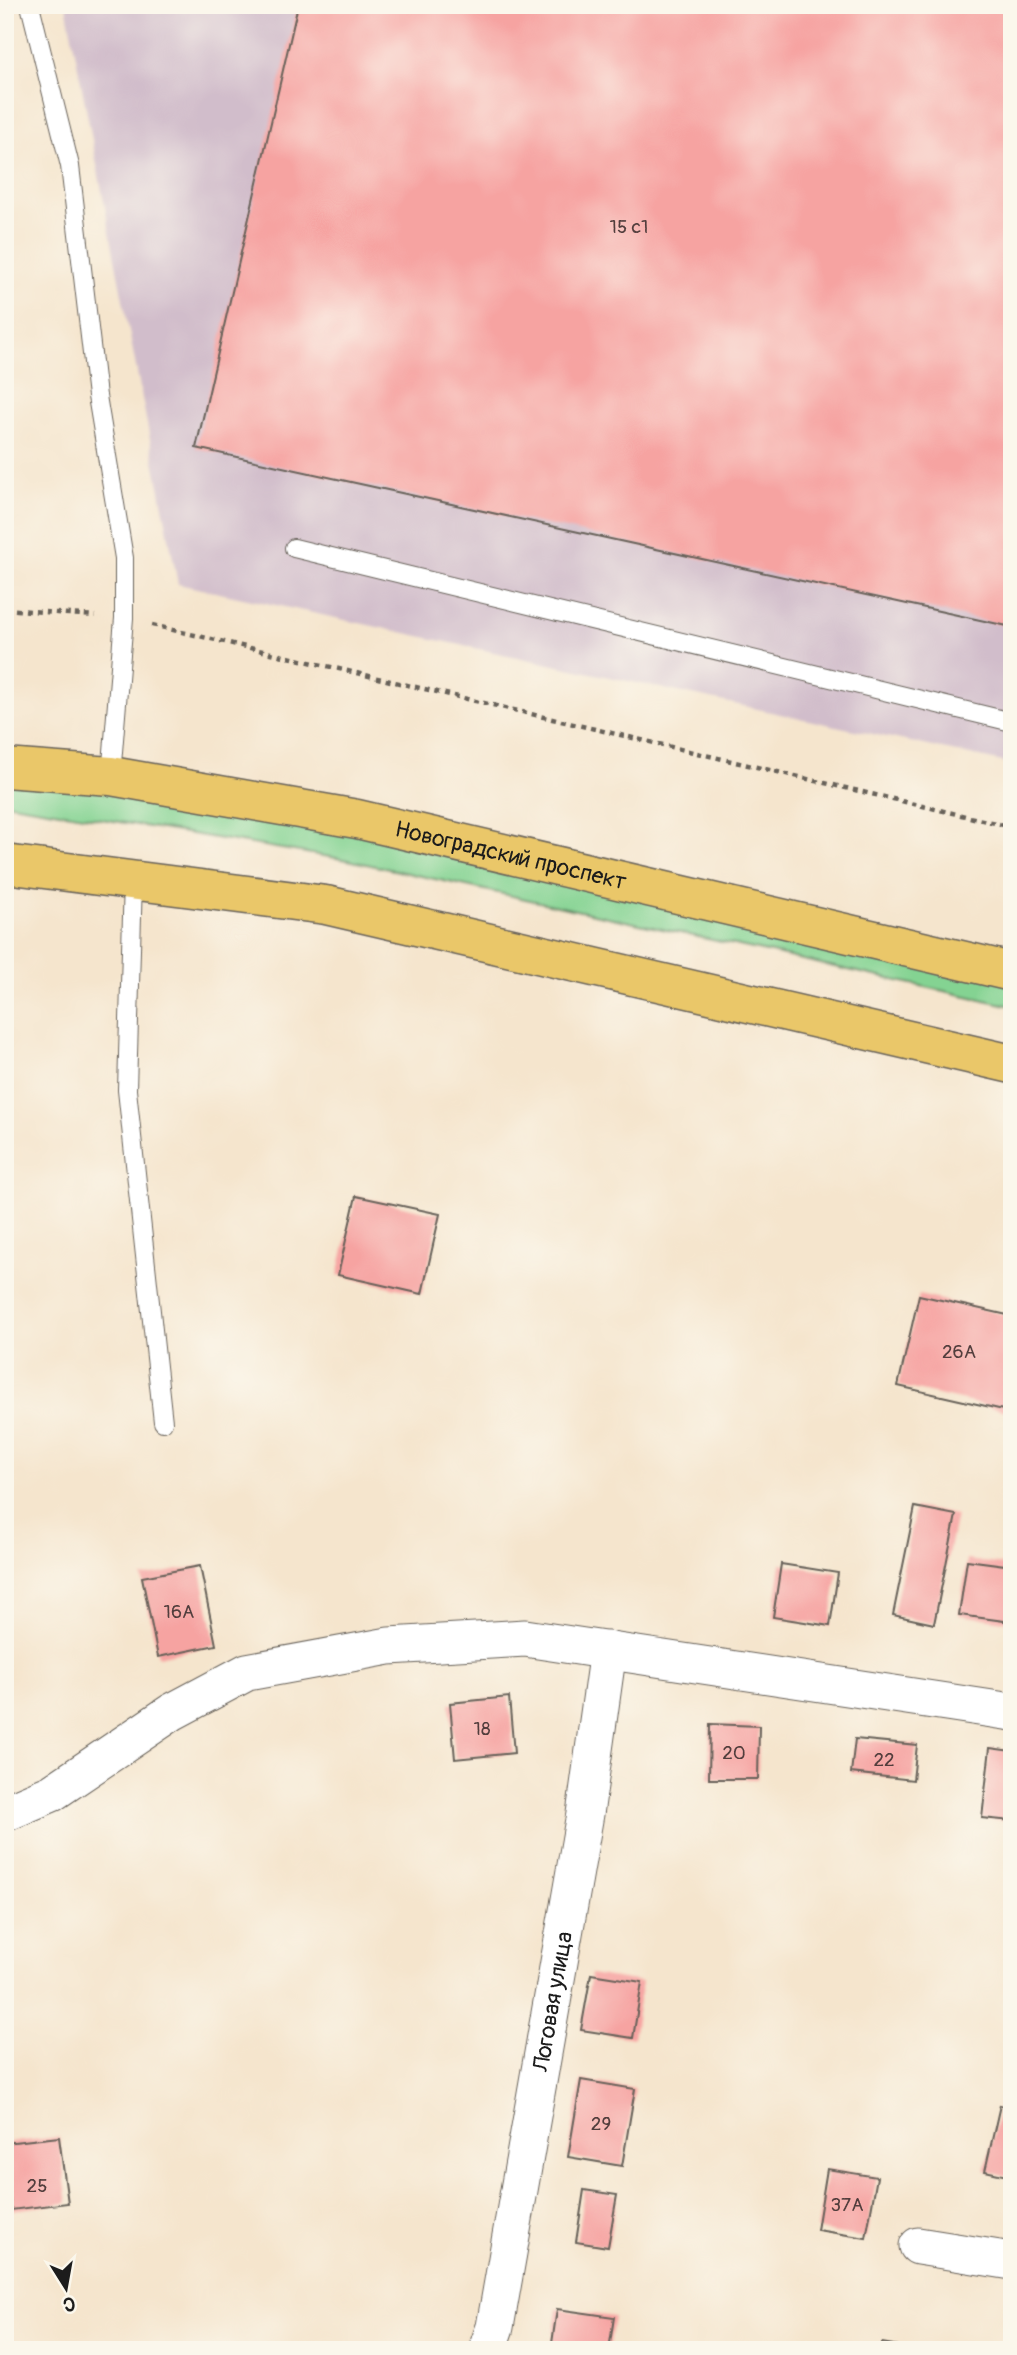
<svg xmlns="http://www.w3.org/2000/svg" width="1017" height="2355" viewBox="0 0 1017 2355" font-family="Pangolin,sans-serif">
<rect width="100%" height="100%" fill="#fbf7ec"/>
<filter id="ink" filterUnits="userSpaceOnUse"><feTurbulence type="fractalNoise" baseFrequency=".0143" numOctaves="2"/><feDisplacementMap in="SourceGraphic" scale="14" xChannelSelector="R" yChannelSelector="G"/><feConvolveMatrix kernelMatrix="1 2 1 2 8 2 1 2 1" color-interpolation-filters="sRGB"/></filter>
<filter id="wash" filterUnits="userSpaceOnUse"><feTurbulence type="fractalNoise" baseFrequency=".00686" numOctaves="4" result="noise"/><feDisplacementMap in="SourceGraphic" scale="28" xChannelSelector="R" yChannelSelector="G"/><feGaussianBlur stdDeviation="1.57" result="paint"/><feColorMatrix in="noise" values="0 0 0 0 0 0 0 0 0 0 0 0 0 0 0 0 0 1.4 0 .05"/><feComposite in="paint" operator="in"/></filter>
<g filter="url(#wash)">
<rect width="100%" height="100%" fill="#f5e5cd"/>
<path fill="#d1bdcb" d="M66,5H1012V764L178,584Z"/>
<path fill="#84d392" stroke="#507857" stroke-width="2" d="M5,777L302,817L1012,976V1006L348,860L5,803Z"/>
<g id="blocks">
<path fill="#f6a3a1" d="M298,5H1012V627L196,448Z
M356,1196L440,1214L422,1294L338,1275Z
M919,1295L1012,1316V1412L898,1386Z
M915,1507L956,1515L934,1624L893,1615Z
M967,1560L1012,1566V1622L959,1615Z
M781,1564L838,1573L830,1626L773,1617Z
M200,1566L216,1645L158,1657L142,1577Z
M509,1697L514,1753L455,1759L450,1703Z
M710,1724L759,1726L758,1779H709Z
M855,1739L917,1745L913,1780L851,1773Z
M990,1748L1012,1751V1821L982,1818Z
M591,1974L642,1982L633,2038L581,2030Z
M581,2080L635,2089L622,2166L568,2157Z
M1000,2105L1012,2108V2177L985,2171Z
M59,2137L68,2203L11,2210L5,2143Z
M827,2169L877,2177L866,2238L817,2230Z
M584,2190L617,2195L608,2247L576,2242Z
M557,2309L614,2317L609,2350H551Z
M882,2343L911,2348V2350H880Z"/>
</g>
</g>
<g filter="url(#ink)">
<use href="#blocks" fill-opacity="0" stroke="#68625a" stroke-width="2"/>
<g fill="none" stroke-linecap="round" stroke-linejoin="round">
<g stroke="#68625a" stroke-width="20">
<path id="lane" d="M30,5L70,166L97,396L124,558V618L111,776
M294,548L1012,722
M133,880L127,1090L163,1422"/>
</g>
<g stroke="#68625a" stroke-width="39">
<g id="street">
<path d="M5,1813L52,1793L172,1712L247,1672L389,1646L525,1638L1012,1712"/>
<path d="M918,2246L1012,2261"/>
<path id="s1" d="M487,2350L495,2327L585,1814L608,1650"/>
</g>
</g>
<g stroke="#68625a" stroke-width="41">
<g id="primary">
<path id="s2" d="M5,768L111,776L357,819L1012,972"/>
<path d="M5,864L326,905L1012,1064"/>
</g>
</g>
<path stroke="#68625a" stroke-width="4.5" stroke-dasharray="5 5" stroke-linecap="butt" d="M5,609L95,616
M152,625L1012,827"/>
<use href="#lane" stroke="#fff" stroke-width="18"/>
<use href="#street" stroke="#fff" stroke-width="37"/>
<use href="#primary" stroke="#eac769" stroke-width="38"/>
</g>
</g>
<g text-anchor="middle" stroke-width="5" stroke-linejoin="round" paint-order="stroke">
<g font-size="19" fill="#523e3d">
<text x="629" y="233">15 с1</text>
<text x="959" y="1358">26А</text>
<text x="179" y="1618">16А</text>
<text x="482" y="1735">18</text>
<text x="734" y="1759">20</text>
<text x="884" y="1766">22</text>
<text x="601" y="2130">29</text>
<text x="37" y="2192">25</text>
<text x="847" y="2211">37А</text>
</g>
<g font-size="23" fill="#1c1c1c" stroke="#fbf7ec">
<text dy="8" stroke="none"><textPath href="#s2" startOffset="514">Новоградский проспект</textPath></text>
<text dy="8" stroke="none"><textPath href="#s1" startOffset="355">Логовая улица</textPath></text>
</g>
</g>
<rect width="1017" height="2355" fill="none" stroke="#fbf7ec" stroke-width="28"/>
<g transform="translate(66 2288) rotate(169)" stroke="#fbf7ec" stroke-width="5" paint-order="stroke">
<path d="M0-5L12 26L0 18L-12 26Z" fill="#1c1c1c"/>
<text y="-10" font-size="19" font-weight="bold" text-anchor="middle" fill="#1c1c1c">С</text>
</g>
</svg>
